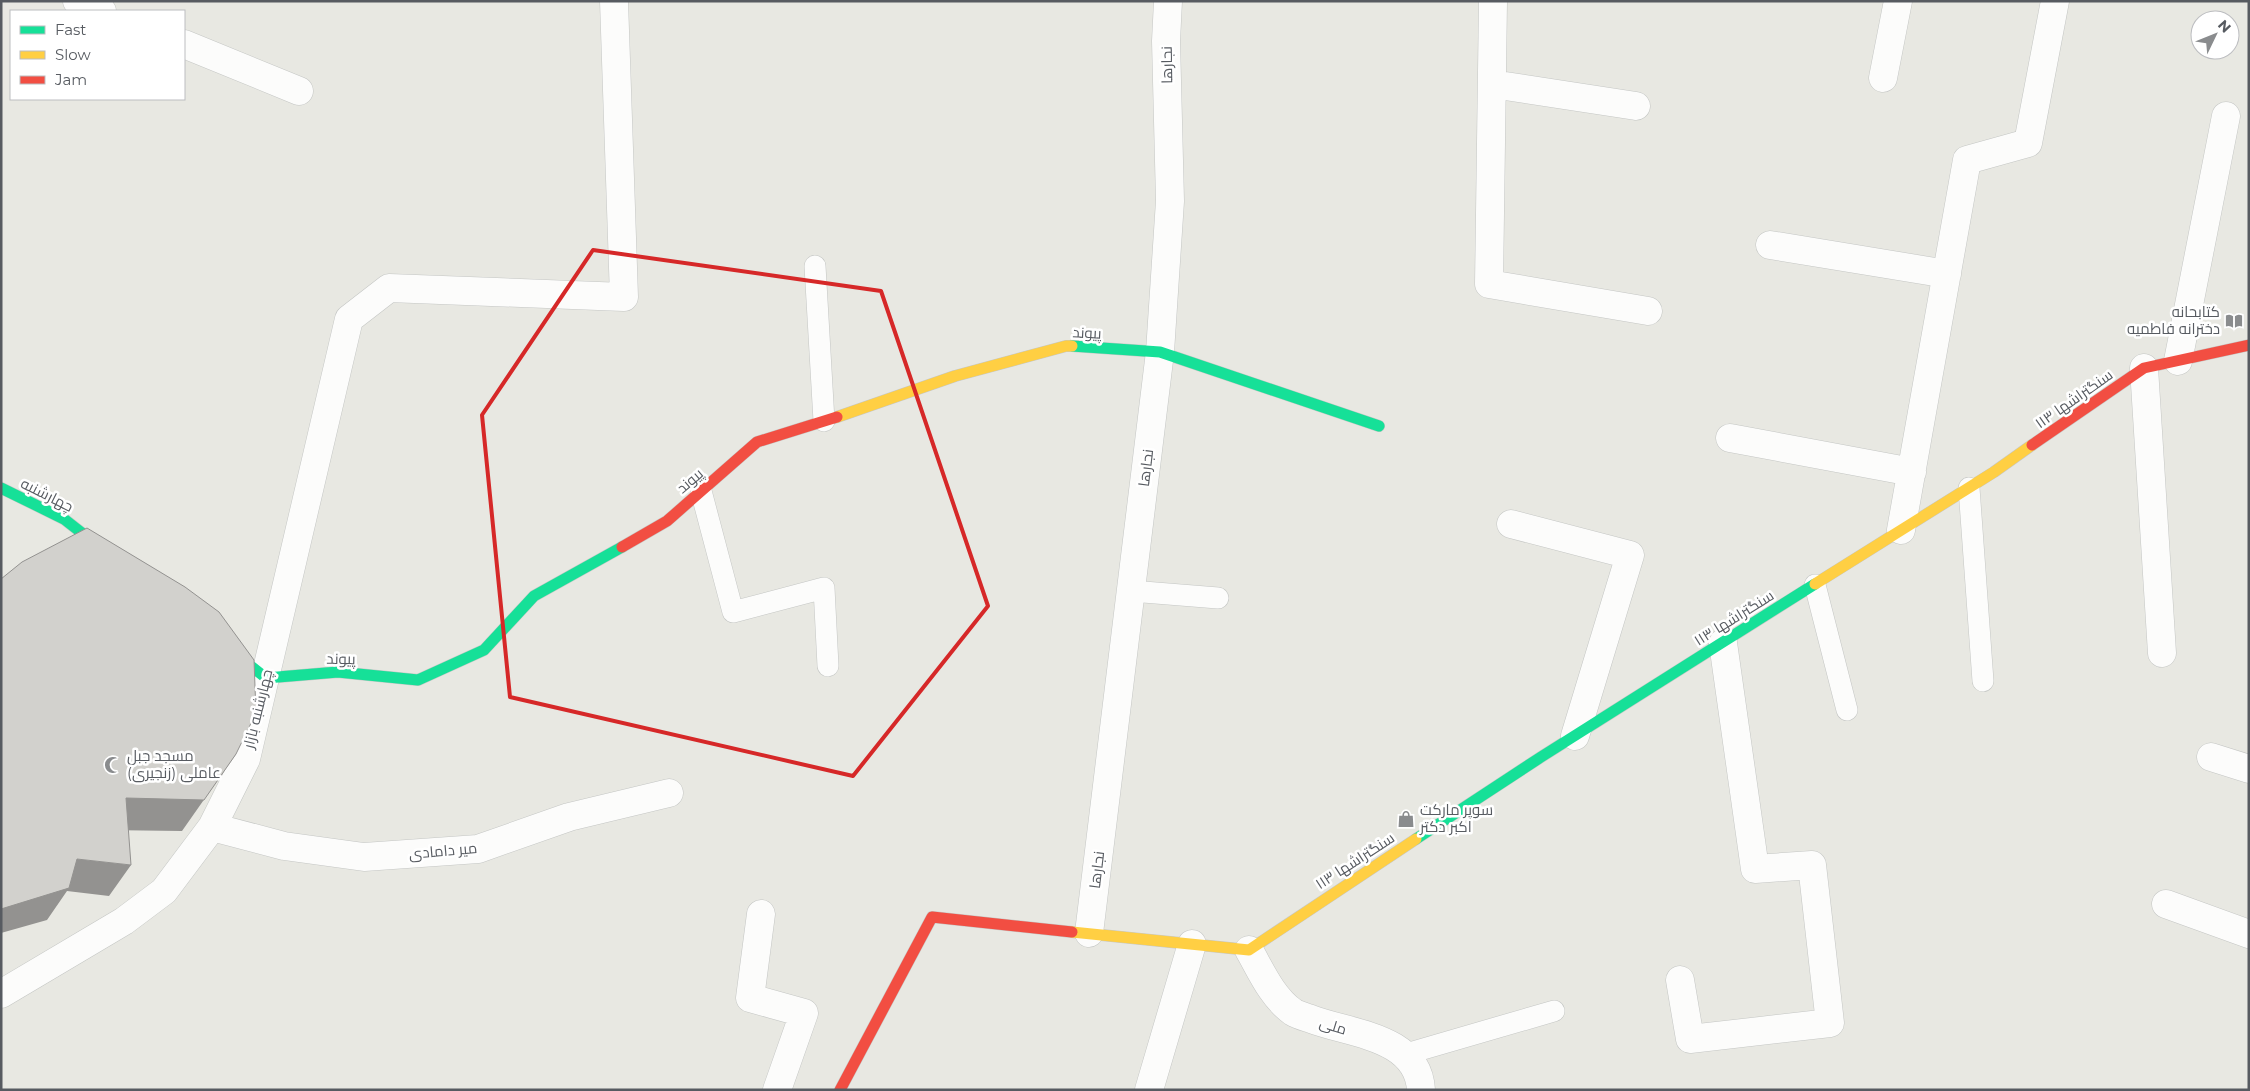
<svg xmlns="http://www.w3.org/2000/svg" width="2250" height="1091" viewBox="0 0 2250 1091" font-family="Montserrat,Cairo,sans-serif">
<rect width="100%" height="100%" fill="#e8e8e2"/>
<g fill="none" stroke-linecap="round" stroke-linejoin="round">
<g stroke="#c4c6c4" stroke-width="22">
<path id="lane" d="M815,266L824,421
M1969,488L1983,681
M701,491L733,612L824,588L828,666
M1815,585L1847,710
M1131,591L1218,598
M1406,1054L1554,1011"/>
</g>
<g stroke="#c4c6c4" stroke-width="29">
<path id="street" d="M77,1L102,11
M1493,1L1489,284L1648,311
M184,44L299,91
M1883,78L1898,1
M1492,84L1636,106
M1770,245L1947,274
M2178,361L2226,116
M2144,368L2162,653
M1730,438L1912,472
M1511,524L1630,555L1575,736
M1901,530L1967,160L2028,143L2055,1
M2211,757L2249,769
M212,827L284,846L364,857L478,849L569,817L669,793
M2166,904L2249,934
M761,914L750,998L804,1013L777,1090
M1089,933L1160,352L1170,201L1166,41L1168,1
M1249,950C1261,971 1272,997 1293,1012C1298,1015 1305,1017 1311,1019C1350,1034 1418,1036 1421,1090
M1680,980L1690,1039L1830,1023L1812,865L1755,869L1723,643
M1,994L124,921L164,891L212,827L246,759L349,319L389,288L624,297L614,1
M1149,1090L1192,944"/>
</g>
<g stroke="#c5c7c5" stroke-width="12">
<path id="fast" d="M1072,346L1160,352L1379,426
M1,488L64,519L110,555
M224,645L266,678L338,672L418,680L484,650L534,596L622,547
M1416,839L1541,757L1815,584"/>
</g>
<g stroke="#c5c7c5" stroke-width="12">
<path id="slow" d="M837,417L955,376L1066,346H1072
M1815,584L1994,472L2032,445
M1072,932L1249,950L1416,839"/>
</g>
<g stroke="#c5c7c5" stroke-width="12">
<path id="jam" d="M2032,445L2144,368L2249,345
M622,547L667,521L757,442L837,417
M840,1090L932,917L1072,932"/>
</g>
<use href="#lane" stroke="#fcfcfb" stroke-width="21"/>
<use href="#street" stroke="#fcfcfb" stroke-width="28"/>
<use href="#fast" stroke="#16e098" stroke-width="11"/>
<use href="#slow" stroke="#ffcf43" stroke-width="11"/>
<use href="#jam" stroke="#f24e42" stroke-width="11"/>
</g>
<path fill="#939290" d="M236,754L182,831L104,830L126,798Z
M77,859L131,865L109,896L67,891L47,920L1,933V909Z"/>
<path fill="#d2d1cd" stroke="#939290" d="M87,528L185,587L219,612L254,660L256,713L236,754L204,800L126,798L131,865L77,859L69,888L1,909V579L22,562Z"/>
<path fill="none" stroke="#d62828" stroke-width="4" stroke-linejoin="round" d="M593,250L881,291L988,606L853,776L510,697L482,415Z"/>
<defs>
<g id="library-bare" transform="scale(1.35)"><path d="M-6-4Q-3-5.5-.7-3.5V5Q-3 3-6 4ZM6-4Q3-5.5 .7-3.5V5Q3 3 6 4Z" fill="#8a8c8e" stroke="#fff" stroke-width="2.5" paint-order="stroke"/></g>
<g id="mosque-bare" transform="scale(1.35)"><path d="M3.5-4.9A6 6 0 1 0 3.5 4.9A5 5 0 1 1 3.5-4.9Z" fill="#8a8c8e" stroke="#fff" stroke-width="2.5" paint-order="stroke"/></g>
<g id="shop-bare" transform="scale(1.35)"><path d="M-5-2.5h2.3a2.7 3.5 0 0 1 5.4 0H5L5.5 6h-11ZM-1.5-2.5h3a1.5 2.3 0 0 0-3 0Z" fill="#8a8c8e" stroke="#fff" stroke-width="2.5" paint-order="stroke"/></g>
</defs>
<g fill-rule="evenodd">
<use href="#library-bare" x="2234" y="321"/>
<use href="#mosque-bare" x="113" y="765"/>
<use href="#shop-bare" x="1406" y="819"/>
</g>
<g text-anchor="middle" stroke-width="5" stroke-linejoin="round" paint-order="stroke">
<g font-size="15" fill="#575b61" stroke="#fff">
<text transform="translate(1167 65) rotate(-91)" y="5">نجارها</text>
<text transform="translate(1087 333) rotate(3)" y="5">پیوند</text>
<text transform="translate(2074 399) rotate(-35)" y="5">سنگتراشها ۱۱۳</text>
<text transform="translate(1146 468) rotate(-83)" y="5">نجارها</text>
<text transform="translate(690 481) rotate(-41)" y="5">پیوند</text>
<text transform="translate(47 495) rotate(27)" y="5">چهارشنبه</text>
<text transform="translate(1734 618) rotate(-32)" y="5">سنگتراشها ۱۱۳</text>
<text transform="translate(341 659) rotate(1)" y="5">پیوند</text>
<text transform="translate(258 709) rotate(-76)" y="5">چهارشنبه بازار</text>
<text transform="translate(443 851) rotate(-5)" y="5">میر دامادی</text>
<text transform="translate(1355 861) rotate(-33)" y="5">سنگتراشها ۱۱۳</text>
<text transform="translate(1097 870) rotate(-83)" y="5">نجارها</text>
<text transform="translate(1333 1026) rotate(17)" y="5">ملی</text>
</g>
<g font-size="15" fill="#575b61" stroke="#fff" text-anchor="start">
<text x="2220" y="317" text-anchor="end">کتابحانه<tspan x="2220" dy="17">دخترانه فاطمیه</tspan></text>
<text x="127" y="761">مسجد جبل<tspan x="127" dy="17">عاملی (زنجیری)</tspan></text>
<text x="1420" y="815">سوپر مارکت<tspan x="1420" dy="17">اکبر دکتر</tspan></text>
</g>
</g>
<rect width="2250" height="1091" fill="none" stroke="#575b61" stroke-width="5"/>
<rect x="10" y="10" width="175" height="90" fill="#ffffff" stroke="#bcbdc0"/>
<rect x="20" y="26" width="25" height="8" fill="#16e098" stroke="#bcbdc0"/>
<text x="55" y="35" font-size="15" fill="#575b61">Fast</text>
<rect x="20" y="51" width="25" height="8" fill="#ffcf43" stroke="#bcbdc0"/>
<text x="55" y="60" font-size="15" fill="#575b61">Slow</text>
<rect x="20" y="76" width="25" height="8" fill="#f24e42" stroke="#bcbdc0"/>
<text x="55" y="85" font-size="15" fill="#575b61">Jam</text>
<g transform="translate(2215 35) rotate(47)"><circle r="24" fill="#ffffff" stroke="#bcbdc0"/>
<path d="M0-4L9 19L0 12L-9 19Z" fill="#8a8c8e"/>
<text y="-8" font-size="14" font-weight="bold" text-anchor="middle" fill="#575b61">N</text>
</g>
</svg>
